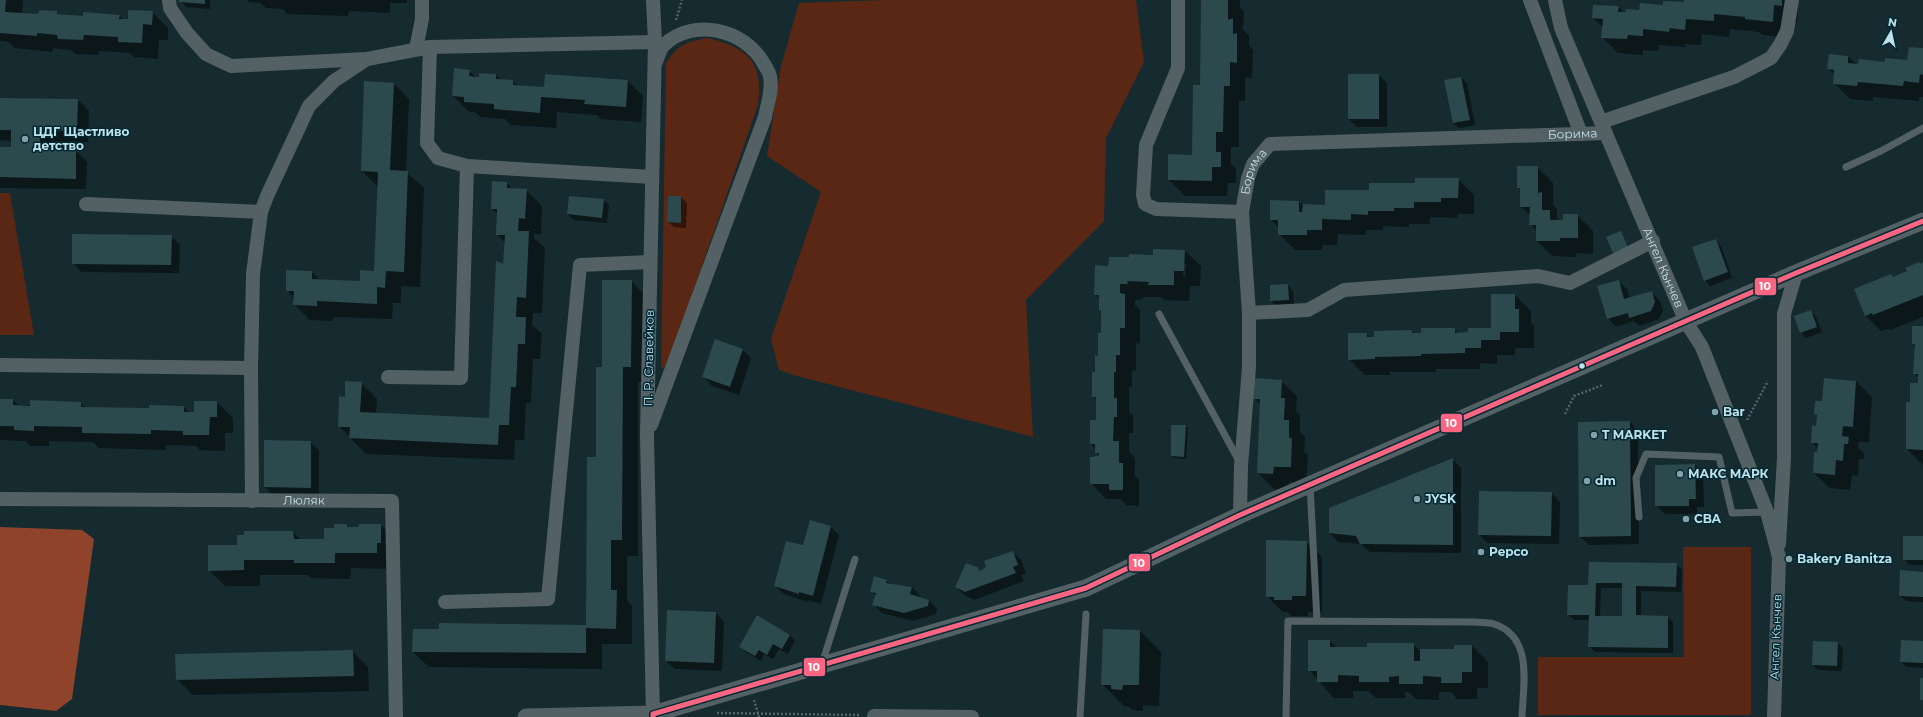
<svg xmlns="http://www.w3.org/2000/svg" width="1923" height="717" viewBox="0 0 1923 717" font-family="Montserrat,sans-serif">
<rect width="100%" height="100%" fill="#152b30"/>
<path fill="#5a2714" d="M884,0H1136L1144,62L1106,138L1104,221L1026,300L1033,437L797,376L779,370L771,339L821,192L767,156L781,66L799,3Z
M708,38C730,44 754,51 758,77C760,86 759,96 758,105L667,366L661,368L666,63C679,44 685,42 708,38Z
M0,193H10L34,335H0Z
M1683,547H1751V715H1538V657H1684Z"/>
<path fill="#8f432a" d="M0,527L82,530L94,539L72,699L56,711L0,705Z"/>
<path fill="#0007" fill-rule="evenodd" d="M0,0H23L22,14L39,15L57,12L60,15L84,17L119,16L124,20H129L152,12L168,28V40H159L158,59L134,57L130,53L99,51V55L75,54L71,50L53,48L52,52L15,48L8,42L0,41Z
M180,0H210V9L186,7Z
M247,0H407V3H390V13L349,11L348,16L287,14L283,9L266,8L260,3L249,2Z
M1202,0H1240V7L1244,11L1243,30L1249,35V46L1253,50L1252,78H1245V101H1239V147H1231V164L1236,169V183H1228L1227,196H1185L1169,180L1193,156L1201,86Z
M1685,0H1791L1798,8L1797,22L1790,21L1788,37L1762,35L1759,32L1730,29L1729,37L1702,34L1701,45L1685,44V47L1659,45L1658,51L1643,50V55L1618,53L1602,37L1603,27L1593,18L1619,7L1624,13L1685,3Z
M1923,49V97H1919V101L1873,97V101L1850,99L1834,83L1835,75L1828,68L1848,57L1856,64L1908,61Z
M469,71L477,78L496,75L501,80L513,81L519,87L545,88L627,80L643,96L641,122L601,119L597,115L557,112L556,128L511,125L505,119L481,117L475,112H469L453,96Z
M1379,75L1387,83V127H1357L1349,119Z
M1461,78L1467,83L1475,125L1459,128L1453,123Z
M393,83L409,99L406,172L424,188L420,287L401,286V303H393L392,319L333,317V321L310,320L294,304V298L287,290L312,272L321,281L361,282L375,272L378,187L362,171Z
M0,99L78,100L89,111L88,142L51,141L50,150L76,151L87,162L86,189L0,188V148H12V141L0,140Z
M1537,167L1553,183V205L1557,209V219L1564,221L1577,215L1593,231V254L1576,253V257L1552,256L1537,241V231L1530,224L1531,216L1521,207V191L1518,187Z
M1458,179L1474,195V214H1457V218L1430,217V224H1409V227L1383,226V230H1366V235L1338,234L1337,245H1322V250H1295L1279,234V228L1271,220V202H1299L1304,207L1326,206L1370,191Z
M507,183L513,190H526L542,206L541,234H534V238L545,248L542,313H533L532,325L542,334L540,359H533L531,403H526L524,440H515L514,460L366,454L339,426L346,398L361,383L377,399L376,414L490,419L505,243L497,234L498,215L492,208Z
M681,197L687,203L686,228L674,227L668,222Z
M603,200L609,205L607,223L574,220L568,214Z
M1621,232L1629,249L1616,255L1614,252Z
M171,236L180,245L179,273L81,272L73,263Z
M1715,240L1721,246L1732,278L1710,286L1705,280Z
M1185,251L1201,266L1200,286H1190L1189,301L1165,300L1162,297H1142L1143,299L1135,300V305L1140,310V344L1136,343V371L1132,370V387H1129V412L1133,415V433H1129V452L1135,458V476L1139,480V506L1126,505L1120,499H1106L1091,483L1101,457L1091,444V421H1097V400L1093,396L1102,334L1100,299L1095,294L1109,267L1130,258ZM1184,264H1186L1185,276H1183Z
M1923,263V317L1890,330L1888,329L1881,331L1866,316L1891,275L1894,277L1908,271L1907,268Z
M631,281L647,297V382H638V556H627V601L632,606V644H602V669L429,667L413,652L587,626L603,368Z
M1618,281L1627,289L1630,299L1651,292L1660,301L1663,311L1659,319L1639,326L1634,321L1616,327L1608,318Z
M1288,285L1293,291L1294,305L1277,306L1271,301Z
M1515,295L1531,311V323L1534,326V348H1515V355H1497V364L1480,363V369H1436V372H1390V375H1365L1349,359L1367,334L1370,338L1412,331L1414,334L1454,329L1459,334L1492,329Z
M1811,311L1816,317L1822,332L1806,338L1801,333L1795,317Z
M1923,327V465L1907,449V403H1911L1918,384L1919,378L1914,373L1916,347L1913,344Z
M716,341L743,350L751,358L739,395L712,386L704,377Z
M1824,379L1856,381L1872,397L1869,442H1859L1858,448L1864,453V459H1859L1858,476L1852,475L1850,490L1830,488L1814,473L1818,449L1812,442L1817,427L1818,417L1815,414L1823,402Z
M1281,381L1297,396L1296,411L1300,415V432L1305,437L1304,452L1308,455L1306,483L1289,482V489H1274L1258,473L1261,405L1254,398Z
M0,400H13L19,406L80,403L86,408L150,409L184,407L190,413H195L217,402L233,418V433H225V451L200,450L196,446L166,445V450L99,448L93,442L49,441V446H30L26,441L0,440Z
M1630,422L1638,431L1639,544L1589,545L1580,536Z
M1172,426H1186L1188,429L1186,459L1174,458L1172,456Z
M310,442L319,450V496L273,495L265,487Z
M1453,460L1461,468V553L1370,552L1361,544L1338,542L1330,533Z
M1695,465L1703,474L1704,507H1697V514H1665L1656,506Z
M1551,493L1560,502L1559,544L1487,543L1479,534Z
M347,525L350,528L381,525L397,541L392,569L351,568L350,579L311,578L308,575H260V586H225L209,570L238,546L293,532L301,540H325L335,529Z
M831,527L839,535L821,604L808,600L807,602L784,594L775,586L804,546Z
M1923,537V565H1909L1904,559Z
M1306,542L1322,557V612H1307L1308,616H1291L1288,612H1283L1267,596Z
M1012,552L1021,560L1026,574L1021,575L1024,581L974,600L964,595L956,587Z
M1590,563L1676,564L1682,570L1681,592L1641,591V616L1668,617L1673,622V653L1595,652L1589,646L1590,620H1574L1568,614L1589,586ZM1601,588H1623V617H1600Z
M1923,573V602L1906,601L1900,596Z
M887,581L890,584L912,587L920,596L919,598L929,600L937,609L936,614L913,621L882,613L874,604L876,596L871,591Z
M716,613L724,622L722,671L675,669L666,661Z
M1140,631L1161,652L1159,706L1143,705V711L1133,710L1128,706H1124L1103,685Z
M790,635L795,641L788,654L779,649L773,659L764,654L761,661L746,652L740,647Z
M1330,641L1337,648H1368L1413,644L1421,652L1455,650L1472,646L1488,662V688H1477V699H1457L1451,692H1439V700L1416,699L1409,692H1405V698H1376L1369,691H1353V698H1334L1309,670Z
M1923,642V668L1907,667L1901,662Z
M1838,643L1843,649L1842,671L1818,670L1813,665Z
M352,651L368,667L369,691L193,695L177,679Z"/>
<path fill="#2c494d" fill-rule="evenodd" d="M0,0H6L5,12L38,14L40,10L57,11V14L83,16V12L120,15L119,19H128V10L153,11L152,25L143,24L142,43L118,42V37L84,35L83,40L58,39L57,35L37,33V36L0,33Z
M179,0H205V4L179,2Z
M1201,0H1228V20L1233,18V34L1237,33V63L1230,62V86H1224L1223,132H1216V152H1221V167H1212V181L1168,180V154L1192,155L1193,85H1200Z
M1684,0H1782V6L1774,5L1773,22L1745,19V17L1714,14V21L1686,19L1685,30L1670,28L1669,32L1643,29V36L1628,35L1627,39L1601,38L1603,19L1592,18L1593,5L1619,6L1618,12H1626V9L1639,10L1640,3L1663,5V1L1684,2Z
M1909,47L1923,48V75L1920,74L1919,83L1904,81L1903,86L1858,82L1857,86L1833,84L1834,70L1827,69L1829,54L1848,56V63L1858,64L1859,59L1885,62V58L1907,60Z
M454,68L470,70L469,76L479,77V73L496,74V79L513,80V85L544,87L545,74L628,80L626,107L584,104L585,100L541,97L540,113L494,109V104L464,102V97L452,96Z
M1348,74H1379V119H1348Z
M1461,77L1470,120L1453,123L1444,80Z
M364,81L394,83L390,170L408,171L404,272L386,271L385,288L377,287V304L317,301V306L293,305L294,291H286V270L312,271V279L360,281V270L374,271L378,172L361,171Z
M0,98L78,99L77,131L40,130V149L76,150V179L0,177V147H11V130H0Z
M1517,166H1538V193L1542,192V210H1550V220H1563V214H1578V238H1560V241H1536V225H1529L1530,207H1520V188H1517Z
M1415,178H1459L1458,198H1441V202H1414V208H1394V211H1368V215L1351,214V220L1322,219V230H1307V235H1278V220H1270V200L1299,201V212H1302L1303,204L1325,205V190H1369V183H1415Z
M492,181L507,182V188L527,189L525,219L519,218L518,231H529L526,298L517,297L516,317H526L525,344H518L516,387H511L509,425H499L498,445L349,438L350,427H338L339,396L345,397V381L362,382L360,412L489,418L496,261L503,264L505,235H496L497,209H491Z
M569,196L604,199L602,218L567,214Z
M668,196H681V223L667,222Z
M1621,231L1628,247L1613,253L1606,237Z
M72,234L172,235L171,265L72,264Z
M1716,239L1728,272L1704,281L1692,247Z
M1153,249L1185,250L1184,271H1174V285H1148L1149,282L1127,281L1128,284H1120V293L1125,294V328H1120V355H1116V372H1114V398H1117V417H1114L1113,441H1119V463H1123V490H1109V484H1090V457L1099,456V453H1095V444H1090V420H1096V397H1092V372H1095V355L1098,356V333H1101V310L1099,311V295H1094L1095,265L1108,266L1109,257H1129V254L1153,255Z
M1919,262L1920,264L1923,262V295L1873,315L1872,313L1865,316L1854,289L1891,274L1893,277L1907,271L1905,268Z
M602,280H632L631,367H623L622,540H611V590H617L616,629L586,628V653L412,652L413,629H439V623L586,625L587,457H596V367H602Z
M1619,280L1624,299L1652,291L1655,302L1651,311L1629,318L1628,313L1607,319L1597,286Z
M1288,284L1289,300L1270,301V285Z
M1491,294H1515V309H1519V332H1500V340H1481V348H1465V353L1421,354V356L1375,357V359L1348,360V333H1367V337H1374V331L1412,330V333H1421V328H1455V333L1468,332V328H1491Z
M1811,310L1817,327L1800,333L1794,316Z
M1912,326H1923V450L1906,449V402H1910V383H1918V374H1913L1915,344H1912Z
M715,339L743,349L730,387L702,377Z
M1254,378L1282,380L1281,398H1285L1284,420H1289V438H1292L1291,467H1274L1273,474L1257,473L1260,399H1253Z
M1824,378L1856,381L1853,427L1843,426L1842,436L1849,437L1848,444H1844L1843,461L1836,460L1835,475L1813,473L1814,452H1817L1818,443H1811L1812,425L1816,426L1817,415L1814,414L1815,401H1822Z
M0,399H13V405L30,406V400L81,402V407L149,408V405L184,406V412H194V401H217V417H210L209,435H183V431L151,430V434L82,433V427L34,426V431L14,430V426H0Z
M1630,421L1631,536L1579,537L1578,422Z
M1171,425H1186L1184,457L1171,456Z
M264,440L311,441V488L264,487Z
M1453,458V545L1360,544L1356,536L1329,533V508Z
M1695,464L1696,499H1689V506H1655V465Z
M1479,491L1552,492L1551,536L1478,535Z
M810,520L831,526L813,596L799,592V594L774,586L786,541L803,545Z
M334,524H347V527H358L359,524H381V543H377V553H335V563H294V560H244V570L208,571V545H237V535H244V531H293L294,539H324V528H334Z
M1903,536H1923V560H1903Z
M1266,540L1307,541L1306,596H1292V600H1274V597H1266Z
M1013,551L1018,565L1013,567L1016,573L965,592L955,587L966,563L977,567L980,571L986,567L984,561Z
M1589,562L1677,563L1676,587L1636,586V615L1668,616V648L1588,647L1589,615H1567L1568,585H1588ZM1596,583H1622V616H1595Z
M1900,570L1923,572V597L1899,596Z
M874,576L887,580L886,583L912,587L910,594L929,600L928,606L904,613L872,605L876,593L870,592Z
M667,610L716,612L714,663L665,661Z
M757,615L790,635L782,649L773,644L767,655L759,650L755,656L739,647Z
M1103,629L1140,630L1139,685H1123L1122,690L1111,689V685H1101Z
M1308,640H1330V647H1367V643H1414V661H1420V649H1454V645H1472V672H1462V683H1441V677L1423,676V684H1399V676L1389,677V682H1359V676L1338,675V682H1317V671H1308Z
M1901,640L1923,641V663L1900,662Z
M1813,641L1838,642L1837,666L1812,665Z
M353,650L354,676L176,680L175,654Z
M1920,678H1923V700H1920Z"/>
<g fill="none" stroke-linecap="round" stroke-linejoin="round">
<path stroke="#566367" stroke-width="2.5" stroke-dasharray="2 2" stroke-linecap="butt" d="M676,20L682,0
M1565,414L1574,396L1603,385
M1747,420L1768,381
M754,700L759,717
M717,713L860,715"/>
<path stroke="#536164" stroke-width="7" d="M1846,167L1881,151L1923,128
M1159,314L1239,461
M1310,484L1317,621
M1639,517L1636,478L1646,454L1719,457L1732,513L1767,512
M822,664L855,559
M1080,717L1086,614
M1286,717L1288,621L1475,622C1481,623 1488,622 1494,624C1534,637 1523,685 1522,717"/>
<g stroke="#536164" stroke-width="14">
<path d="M169,0L170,8L187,33L206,54L231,66L367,59L430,47L655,42"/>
<path d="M653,0L655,42L647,436L653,717"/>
<path d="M1178,0V68L1146,145L1143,195L1145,204L1156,209L1242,212"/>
<path d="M1530,0L1581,134"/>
<path id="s1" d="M1555,0L1561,28L1686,322L1702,347L1767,512L1779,557L1774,717"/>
<path d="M430,47L427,143L438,158L467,166L652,177"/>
<path d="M416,49L422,19V0"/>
<path d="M1601,122L1734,77L1771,58L1780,45L1787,31L1792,0"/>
<path d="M86,204L261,212"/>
<path d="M1249,313L1308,310L1344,290L1538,276L1570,283L1653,241"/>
<path d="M0,365L251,368"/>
<path d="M388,377L461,378L467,166"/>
<path d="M651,425L765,117C767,105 773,90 770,77C770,73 766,68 764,64C745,29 693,17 664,45C660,49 658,57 656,62"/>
<path id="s2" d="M0,499L392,501L396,717"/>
<path d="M252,501L251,368L253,274L261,212L267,196L309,106L334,81L367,59"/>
<path id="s3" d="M1240,515L1241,466L1249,367V313L1242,212L1248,178L1253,164L1270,144L1606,133"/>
<path d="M1779,544L1784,458V314L1796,273"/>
<path d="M445,602L548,599L580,265L650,262"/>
<path d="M874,716L972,717"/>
</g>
<path stroke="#536164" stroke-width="17" d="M526,717L653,714L1086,588L1240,515L1796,273L1923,221"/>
<g stroke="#002832" stroke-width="8">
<path id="bus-1" d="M653,717V714L1086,588L1240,515L1796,273L1923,221"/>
</g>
<use href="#bus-1" stroke="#fa6682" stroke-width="5"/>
</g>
<g fill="#84a1aa" stroke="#002832" stroke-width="1.5">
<circle cx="25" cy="139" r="4"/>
<circle cx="1715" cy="412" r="4"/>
<circle cx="1594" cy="435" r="4"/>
<circle cx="1680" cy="474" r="4"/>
<circle cx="1587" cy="481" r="4"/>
<circle cx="1417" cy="499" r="4"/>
<circle cx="1686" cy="519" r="4"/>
<circle cx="1481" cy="552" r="4"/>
<circle cx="1789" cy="559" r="4"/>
</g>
<circle fill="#bfe1ec" stroke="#002832" stroke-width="1.5" cx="1582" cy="366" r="3.5"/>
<g text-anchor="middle" stroke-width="3" stroke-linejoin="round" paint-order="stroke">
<g font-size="12" font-weight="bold" fill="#bfe1ec" stroke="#002832" text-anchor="start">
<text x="33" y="136">ЦДГ Щастливо<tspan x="33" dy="14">детство</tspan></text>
<text x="1723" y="416">Bar</text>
<text x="1602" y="439">T MARKET</text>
<text x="1688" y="478">МАКС МАРК</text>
<text x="1595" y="485">dm</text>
<text x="1425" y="503">JYSK</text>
<text x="1694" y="523">CBA</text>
<text x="1489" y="556">Pepco</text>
<text x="1797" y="563">Bakery Banitza</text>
</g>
<g font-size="12" fill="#bfe1ec" stroke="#002832">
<text dy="4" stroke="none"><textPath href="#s3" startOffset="682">Борима</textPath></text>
<text dy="4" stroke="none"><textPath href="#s3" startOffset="346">Борима</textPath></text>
<text dy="4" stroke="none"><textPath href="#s1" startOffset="289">Ангел Кънчев</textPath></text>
<text transform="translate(649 358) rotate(-89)" y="4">П. Р. Славейков</text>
<text dy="4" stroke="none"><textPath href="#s2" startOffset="304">Люляк</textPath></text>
<text transform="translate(1776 637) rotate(-88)" y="4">Ангел Кънчев</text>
</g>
</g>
<g stroke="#002832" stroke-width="1.5">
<rect x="1754" y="277" width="23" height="19" rx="4" fill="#fa6682"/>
<rect x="1440" y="413" width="23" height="20" rx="4" fill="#fa6682"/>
<rect x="1128" y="553" width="23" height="19" rx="4" fill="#fa6682"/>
<rect x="803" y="657" width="23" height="20" rx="4" fill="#fa6682"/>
</g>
<g font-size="11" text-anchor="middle" font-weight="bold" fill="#fff">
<text x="1765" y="290">10</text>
<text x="1451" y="427">10</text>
<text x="1139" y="567">10</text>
<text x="814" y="671">10</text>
</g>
<g transform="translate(1891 32) rotate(9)" stroke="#002832" stroke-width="3" paint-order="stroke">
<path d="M0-3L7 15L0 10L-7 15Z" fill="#bfe1ec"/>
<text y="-6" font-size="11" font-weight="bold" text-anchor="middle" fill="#bfe1ec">N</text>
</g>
</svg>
